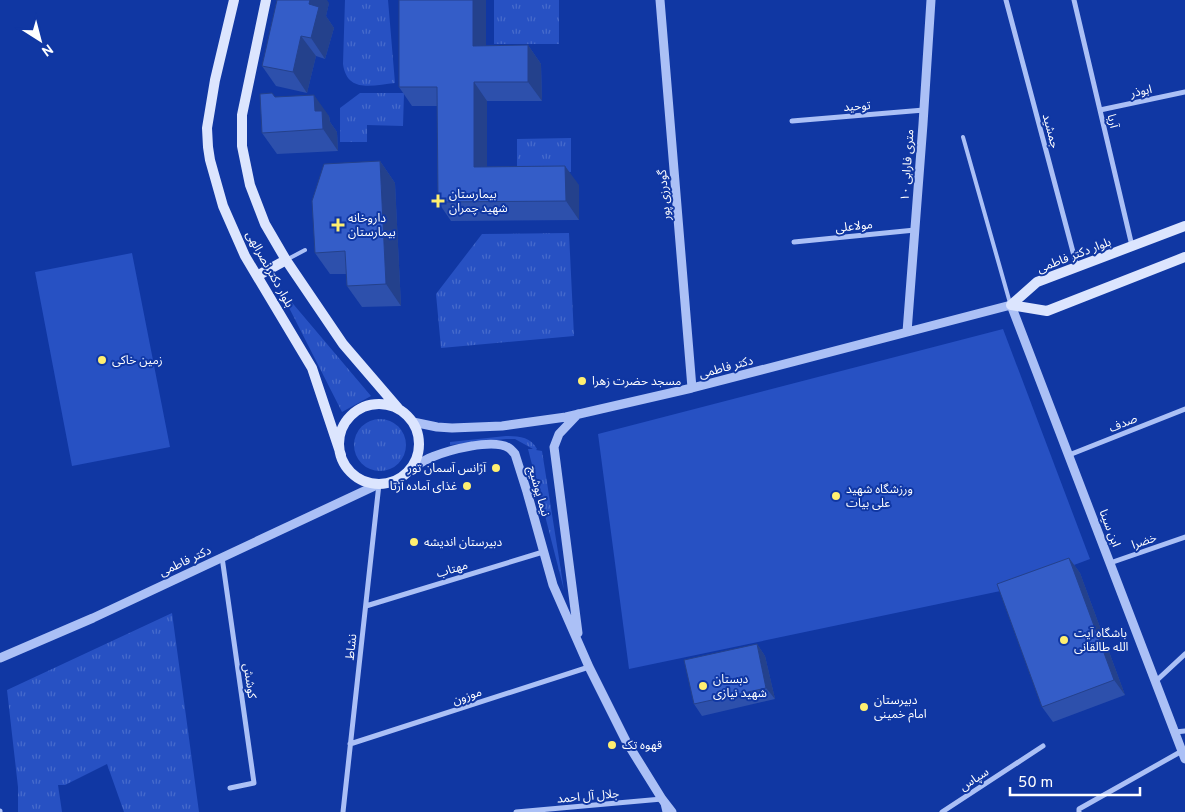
<svg xmlns="http://www.w3.org/2000/svg" width="1185" height="812" viewBox="0 0 1185 812" font-family="Overpass,'Noto Sans Arabic',sans-serif">
<defs>
<pattern id="grass-tufts" width="24" height="20" patternUnits="userSpaceOnUse" patternTransform="scale(1.25)"><rect width="24" height="20" fill="#2751c3"/><path d="M3 7l-1-3M5 7V3M7 7l1-3M15 17l-1-3M17 17v-4M19 17l1-3" fill="none" stroke="#476bcc"/></pattern>
</defs>
<rect width="100%" height="100%" fill="#1037a3"/>
<path fill="url(#grass-tufts)" d="M345,0H388L395,83C374,85 347,94 343,64Z
M494,0H559V44H494Z
M360,93H404L403,126L367,125V142H340V108Z
M571,138V172L517,173V139Z
M569,233L574,336L441,348L436,294L482,234Z
M278,286L371,396L342,412Z
M354 445a26 26 0 1 1 52 0a26 26 0 1 1-52 0Z
M506,436C519,436 531,437 537,449L536,450L542,451L564,590L528,449H533L515,439H506L450,445V442Z
M172,613L199,812H124L107,764L65,785H58L62,812H18V787L7,690Z"/>
<path fill="#2751c3" d="M132,253L170,447L72,466L35,272Z
M1003,329L1090,559L1010,589L629,669L598,434Z"/>
<g fill="none" stroke-linecap="round" stroke-linejoin="round">
<path stroke="#abc0f6" stroke-width="4" d="M963,137L1010,303
M288,259L305,250"/>
<path stroke="#abc0f6" stroke-width="5" d="M1006,0L1077,267
M1074,0L1132,246
M1100,110L1185,92
M792,121L924,110
M794,242L915,230
M1069,455L1185,409
M222,557L254,783L230,788
M1110,563L1185,537
M366,606L543,552
M1155,682L1185,654
M1175,732L1185,731
M350,744L589,667
M0,811V812
M343,812L379,484
M516,812L662,799L665,812
M942,812L1043,746
M1079,812V809L1182,751"/>
<path stroke="#abc0f6" stroke-width="9" d="M660,0L692,388
M907,332L923,124L931,0
M413,422L437,427L452,428L502,426L566,417L692,388L1011,305L1185,759
M408,471C416,466 424,460 432,457C449,450 493,438 509,448C512,450 513,452 515,454L527,492L553,585L589,667L626,741L662,799L672,812
M578,633L554,447L559,434L578,414
M0,658L93,618L379,484"/>
<path stroke="#dce5fe" stroke-width="10" d="M234,0L215,80L207,128L208,147L210,160L223,206L245,256L312,368L341,455
M266,0L242,115V146L250,185L265,224L286,260L343,344L398,408
M257,276L286,260
M1011,305L1037,282L1185,226
M1011,305L1047,311L1185,257
M339 444a40 40 0 1 1 80 0a40 40 0 1 1-80 0Z"/>
</g>
<path fill="#2d50ac" d="M329,3L326,16L334,28L325,59L316,56L307,93L276,86L262,66Z
M528,45L541,64L542,101H487V167L579,185V220L451,221L438,202L437,106H412L399,87L486,46Z
M275,97L329,116L330,122L337,132L338,151L277,154L262,133Z
M380,161L395,183L401,306L362,307L347,286L346,274H330L315,253Z
M1069,558L1080,573L1125,695L1053,722L1042,707Z
M757,644L765,656L775,699L702,716L694,704Z"/>
<path fill="#24418c" d="M310,0H327L329,3L326,16L334,28L325,59L311,38L309,4Z
M473,0H486V65L473,46Z
M301,36L316,56L307,93L293,72Z
M528,45L541,64L542,101L528,82Z
M474,82L487,101V186L474,167Z
M314,95L329,116L330,122L337,132L338,151L323,129L315,111Z
M380,161L395,183L401,306L386,284Z
M565,166L579,185V220L566,201Z
M1069,558L1080,573L1125,695L1114,680Z
M757,644L765,656L775,699L766,688Z"/>
<path fill="#345dc8" stroke="#24418c" d="M277,0H310L309,4L319,7L311,38L301,36L293,72L262,66Z
M399,0H473V46L528,45V82H474V167L565,166L566,201L438,202L437,87H399Z
M272,93L275,97L314,95L315,111H322L323,129L262,133L260,94Z
M380,161L386,284L347,286L345,251L315,253L312,201L324,164Z
M1069,558L1114,680L1042,707L997,584Z
M757,644L766,688L694,704L684,660Z"/>
<g fill="#ffef70" stroke="#1037a3" stroke-width="2">
<path d="M435.5 193.5h5v5h5v5h-5v5h-5v-5h-5v-5h5z"/>
<path d="M335.5 217.5h5v5h5v5h-5v5h-5v-5h-5v-5h5z"/>
<circle cx="102" cy="360" r="5"/>
<circle cx="582" cy="381" r="5"/>
<circle cx="496" cy="468" r="5"/>
<circle cx="467" cy="486" r="5"/>
<circle cx="836" cy="496" r="5"/>
<circle cx="414" cy="542" r="5"/>
<circle cx="1064" cy="640" r="5"/>
<circle cx="703" cy="686" r="5"/>
<circle cx="864" cy="707" r="5"/>
<circle cx="612" cy="745" r="5"/>
</g>
<g text-anchor="middle" stroke-width="4" stroke-linejoin="round" paint-order="stroke">
<g font-size="12" fill="#fff" stroke="#1037a3">
<text transform="translate(1141 91) rotate(-12)" y="4">ابوذر</text>
<text transform="translate(857 106) rotate(-4)" y="4">توحید</text>
<text transform="translate(1113 121) rotate(77)" y="4">آریا</text>
<text transform="translate(1051 131) rotate(75)" y="4">جمشید</text>
<text transform="translate(907 165) rotate(-86)" y="4">۱۰ متری فارابی</text>
<text transform="translate(664 195) rotate(-95)" y="4">گودرزی پور</text>
<text transform="translate(854 226) rotate(-6)" y="4">مولاعلی</text>
<text transform="translate(1074 255) rotate(-21)" y="4">بلوار دکتر فاطمی</text>
<text transform="translate(270 269) rotate(61)" y="4">بلوار دکتر نصرالهی</text>
<text transform="translate(726 367) rotate(-15)" y="4">دکتر فاطمی</text>
<text transform="translate(1123 423) rotate(-22)" y="4">صدف</text>
<text transform="translate(539 491) rotate(74)" y="4">نیما یوشیج</text>
<text transform="translate(1110 528) rotate(69)" y="4">ابن سینا</text>
<text transform="translate(1144 541) rotate(-19)" y="4">خضرا</text>
<text transform="translate(185 561) rotate(-25)" y="4">دکتر فاطمی</text>
<text transform="translate(452 569) rotate(-17)" y="4">مهتاب</text>
<text transform="translate(351 647) rotate(-84)" y="4">نشاط</text>
<text transform="translate(250 681) rotate(82)" y="4">کوشش</text>
<text transform="translate(467 696) rotate(-18)" y="4">موزون</text>
<text transform="translate(974 779) rotate(-33)" y="4">سپاس</text>
<text transform="translate(588 796) rotate(-5)" y="4">جلال آل احمد</text>
</g>
<g font-size="12" fill="#fff" stroke="#1037a3" text-anchor="start">
<text x="449" y="198">بیمارستان<tspan x="449" dy="14">شهید چمران</tspan></text>
<text x="348" y="222">داروخانه<tspan x="348" dy="14">بیمارستان</tspan></text>
<text x="112" y="364">زمین خاکی</text>
<text x="592" y="385">مسجد حضرت زهرا</text>
<text x="486" y="472" text-anchor="end">آژانس آسمان تور</text>
<text x="457" y="490" text-anchor="end">غذای آماده آرتا</text>
<text x="846" y="493">ورزشگاه شهید<tspan x="846" dy="14">علی بیات</tspan></text>
<text x="424" y="546">دبیرستان اندیشه</text>
<text x="1074" y="637">باشگاه آیت<tspan x="1074" dy="14">الله طالقانی</tspan></text>
<text x="713" y="683">دبستان<tspan x="713" dy="14">شهید نیازی</tspan></text>
<text x="874" y="704">دبیرستان<tspan x="874" dy="14">امام خمینی</tspan></text>
<text x="622" y="749">قهوه تک</text>
</g>
</g>
<g transform="translate(40 40) rotate(144)" stroke="#1037a3" stroke-width="4" paint-order="stroke">
<path d="M0-4L9 19L0 12L-9 19Z" fill="#ffffff"/>
<text y="-8" font-size="14" font-weight="bold" text-anchor="middle" fill="#ffffff">N</text>
</g>
<path d="M1010 787v8h130v-8" fill="none" stroke="#ffffff" stroke-width="2.5"/>
<text x="1018" y="787" font-size="15" fill="#ffffff" stroke="#1037a3" stroke-width="4" paint-order="stroke">50 m</text>
</svg>
